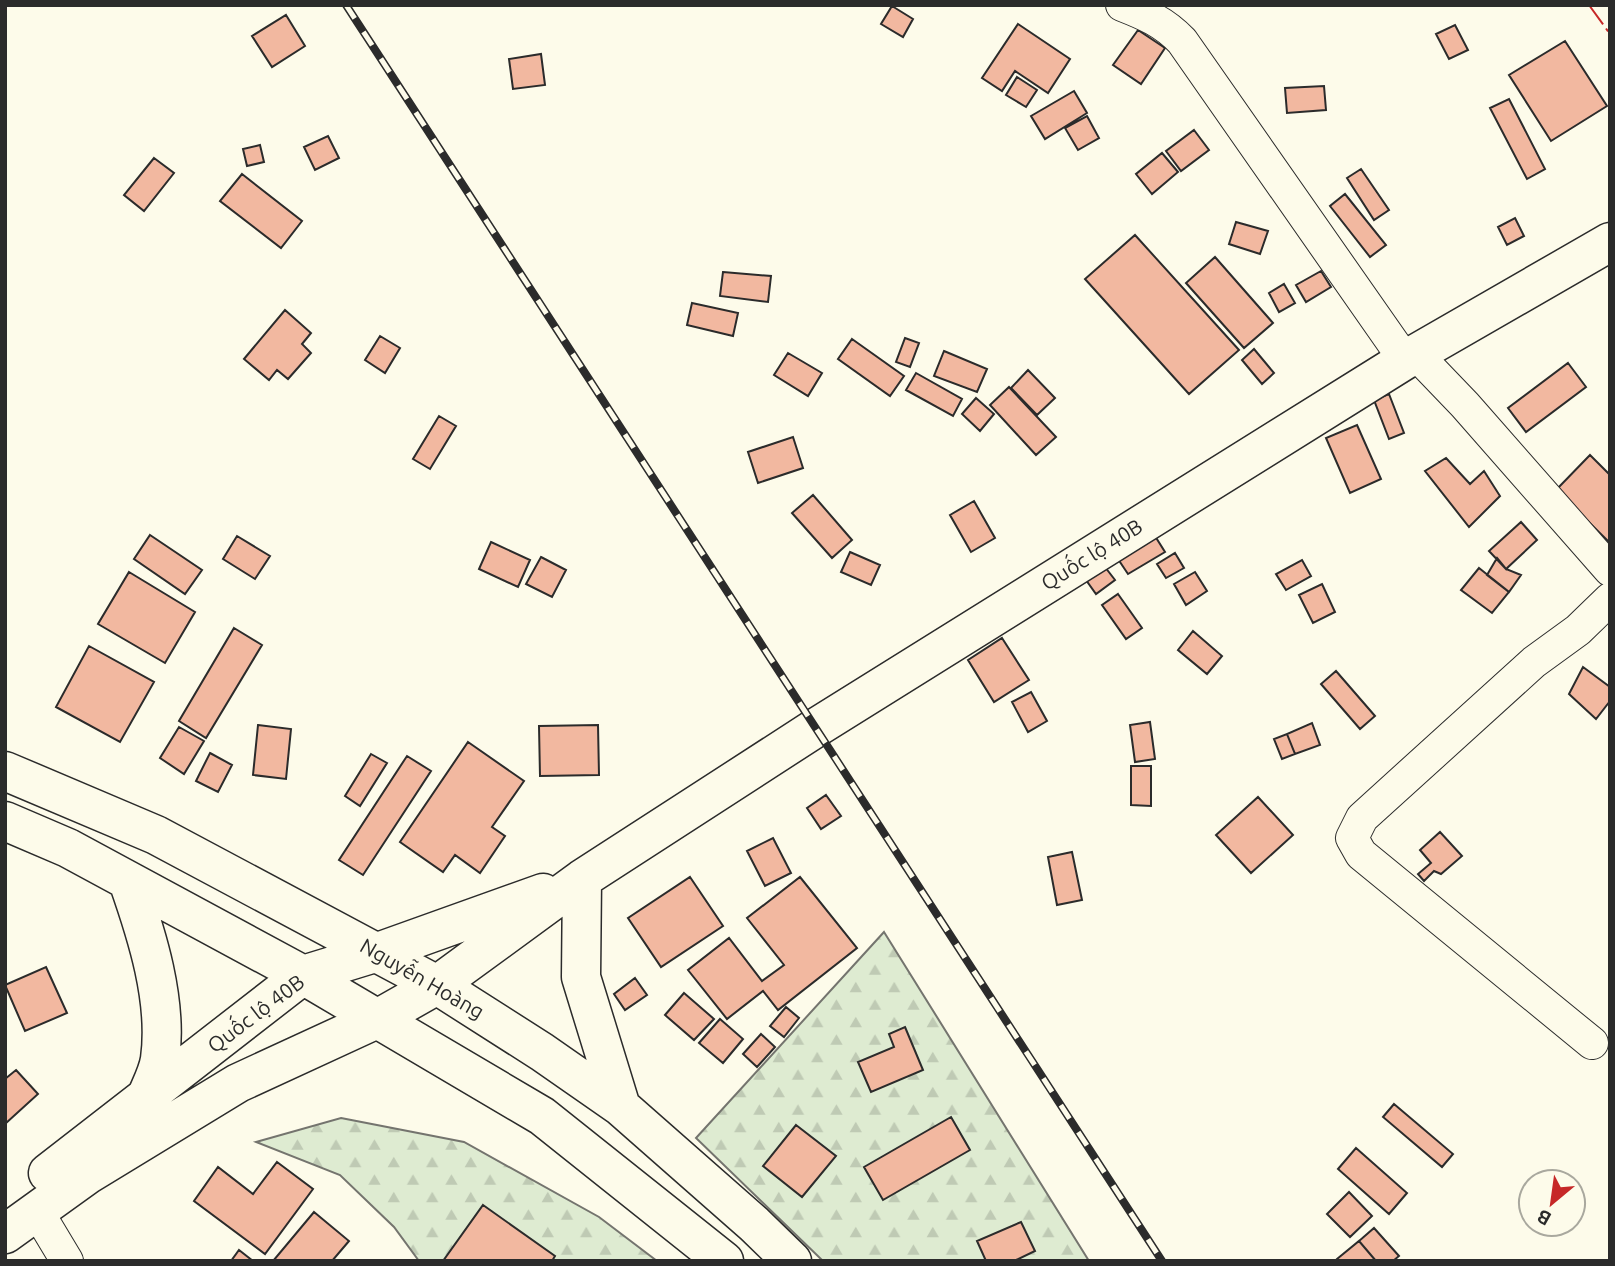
<svg xmlns="http://www.w3.org/2000/svg" width="1615" height="1266" viewBox="0 0 1615 1266" font-family="Ubuntu,sans-serif">
<defs>
<pattern id="forest-firs" width="22" height="20" patternUnits="userSpaceOnUse" patternTransform="scale(1.75)"><rect width="22" height="20" fill="#deebd1"/><path d="M5 1l3.5 6h-7zM16 11l3.5 6h-7z" fill="#bfcab4"/></pattern>
</defs>
<rect width="100%" height="100%" fill="#fdfbea"/>
<path fill="url(#forest-firs)" stroke="#74746e" stroke-width="2" d="M884,932L1089,1261H823L696,1138Z
M341,1118L464,1142L599,1217L657,1261H419L394,1227L340,1175L256,1142Z"/>
<path fill="#f2b8a0" stroke="#2b2b2b" stroke-width="2" d="M892,6L913,19L903,37L881,24Z
M286,15L305,46L272,67L252,36Z
M1018,24L1070,59L1048,93L1015,71L1002,91L982,78Z
M1455,25L1468,50L1449,59L1436,34Z
M1138,30L1165,48L1141,84L1113,65Z
M1565,41L1607,106L1551,141L1509,75Z
M541,54L545,85L513,89L509,59Z
M1017,77L1037,90L1026,107L1006,95Z
M1324,86L1326,110L1287,113L1285,88Z
M1074,91L1087,113L1045,139L1031,116Z
M1509,99L1545,169L1527,179L1490,108Z
M1087,116L1099,138L1078,150L1065,128Z
M1194,130L1209,150L1181,171L1166,151Z
M328,136L339,158L315,170L304,147Z
M260,145L264,162L247,166L243,149Z
M1162,153L1178,172L1152,194L1136,174Z
M154,158L174,173L144,211L124,195Z
M1361,169L1389,210L1374,220L1347,178Z
M242,174L302,221L281,248L220,201Z
M1345,194L1386,245L1370,257L1330,206Z
M1515,218L1524,236L1507,245L1498,227Z
M1236,222L1268,231L1260,254L1229,244Z
M1135,235L1239,350L1189,394L1085,279Z
M1215,257L1273,323L1244,348L1186,283Z
M1321,271L1331,287L1306,302L1296,285Z
M723,272L771,276L768,302L720,296Z
M1284,284L1295,303L1279,312L1269,293Z
M692,303L738,313L733,336L687,325Z
M285,310L311,333L302,344L311,353L288,379L277,370L269,380L244,359Z
M380,336L400,348L385,373L365,360Z
M905,338L919,343L910,367L896,362Z
M852,339L904,376L890,396L838,359Z
M1254,349L1274,373L1262,384L1242,360Z
M944,351L987,369L977,392L934,376Z
M788,353L822,373L808,396L774,375Z
M1568,363L1586,387L1526,432L1508,408Z
M1028,370L1055,398L1037,415L1011,388Z
M916,373L962,399L953,416L906,390Z
M1009,387L1056,437L1036,455L990,405Z
M1389,394L1404,433L1389,439L1374,400Z
M976,398L994,414L980,431L962,414Z
M439,416L456,426L430,469L413,459Z
M1357,425L1381,479L1350,493L1326,438Z
M793,437L803,468L758,483L748,452Z
M1590,455L1610,475V543L1556,490Z
M1446,458L1470,484L1484,471L1500,496L1469,527L1425,471Z
M813,495L852,540L832,558L792,513Z
M974,501L995,538L971,552L950,515Z
M1521,522L1537,540L1506,569L1489,551Z
M150,535L202,570L185,594L134,559Z
M237,536L270,556L255,579L223,559Z
M1155,536L1165,552L1128,574L1118,559Z
M491,542L530,560L518,587L479,569Z
M850,552L880,565L871,585L841,572Z
M1175,553L1184,568L1166,578L1157,564Z
M541,557L566,570L552,597L526,584Z
M1497,558L1506,569L1521,575L1509,592L1487,575Z
M1302,560L1311,576L1286,590L1276,574Z
M1105,567L1115,580L1096,594L1086,580Z
M1479,568L1509,592L1492,613L1461,590Z
M129,572L195,612L165,663L98,624Z
M1195,572L1207,591L1186,605L1174,584Z
M1322,584L1335,612L1313,623L1299,595Z
M1118,594L1142,628L1126,639L1102,605Z
M234,628L262,645L206,738L179,721Z
M1193,631L1222,656L1207,674L1178,650Z
M1002,638L1029,680L994,702L968,660Z
M89,646L154,682L120,742L56,707Z
M1583,667L1610,687V701L1596,719L1569,694Z
M1336,671L1375,716L1360,729L1321,684Z
M1031,692L1047,721L1028,732L1012,702Z
M1150,722L1155,759L1135,762L1130,725Z
M1312,723L1320,745L1295,754L1287,734Z
M258,725L291,729L286,779L253,775Z
M598,725L599,775L540,776L539,726Z
M179,727L204,741L184,774L160,758Z
M1287,734L1295,754L1282,759L1274,739Z
M468,742L524,781L492,827L505,836L480,873L455,855L443,872L400,842Z
M210,753L232,765L218,792L196,781Z
M371,754L387,763L360,806L345,796Z
M407,756L431,771L363,875L339,860Z
M1131,766H1151V806L1131,805Z
M826,795L841,816L821,829L807,808Z
M1258,797L1293,835L1251,873L1216,835Z
M1440,832L1462,856L1441,874L1434,871L1424,881L1418,874L1431,863L1420,850Z
M773,838L791,873L765,886L747,851Z
M1072,852L1082,900L1057,905L1048,857Z
M690,877L723,926L661,967L628,918Z
M800,877L857,948L778,1010L763,991L727,1019L688,970L729,938L762,981L784,965L747,918Z
M46,967L67,1013L25,1031L5,985Z
M635,978L647,995L625,1010L614,994Z
M684,993L714,1019L694,1040L665,1015Z
M786,1007L799,1018L784,1037L770,1026Z
M720,1019L743,1039L723,1063L699,1043Z
M905,1027L923,1070L871,1092L858,1062L894,1047L889,1034Z
M761,1034L775,1047L757,1067L743,1054Z
M16,1070L38,1094L5,1124V1079Z
M1394,1104L1453,1154L1442,1167L1383,1117Z
M951,1117L970,1150L883,1200L864,1167Z
M796,1125L836,1156L802,1197L763,1166Z
M1356,1148L1407,1193L1389,1214L1338,1169Z
M277,1162L313,1189L265,1254L194,1201L218,1167L253,1194Z
M1349,1192L1372,1216L1350,1237L1327,1214Z
M483,1205L555,1256L552,1261H443Z
M314,1212L349,1241L332,1261H273Z
M1021,1222L1035,1251L1014,1261H986L977,1241Z
M1374,1228L1399,1256L1393,1261H1376L1359,1241Z
M1359,1241L1376,1261H1338L1337,1259Z
M239,1250L253,1261H231Z"/>
<g fill="none" stroke-linecap="round" stroke-linejoin="round">
<g stroke="#2b2b2b" stroke-width="34">
<path id="minor" d="M1122,5C1145,14 1164,22 1182,41L1405,360
M1417,355L1465,405L1610,570
M1592,1043L1361,854L1352,838L1362,818L1534,662L1578,630L1610,599
M37,1211L67,1261"/>
</g>
<g stroke="#2b2b2b" stroke-width="41">
<path id="highway" d="M5,771L156,835L437,985L542,1052L621,1107L754,1224L792,1261
M5,821L68,848L303,975L542,1116L724,1261
M582,879L581,977L621,1107
M128,881C147,935 168,1001 160,1059C158,1073 150,1087 145,1100
M48,1173L303,975L378,952L543,893
M5,1234L87,1175L238,1083L377,1019L437,985L582,879L817,727L1405,360L1610,242"/>
</g>
<use href="#minor" stroke="#fdfbea" stroke-width="32"/>
<use href="#highway" stroke="#fdfbea" stroke-width="38"/>
<g stroke="#2b2b2b" stroke-width="8">
<path id="rail" d="M346,5L1162,1261"/>
</g>
<use href="#rail" stroke="#fdfbea" stroke-width="5" stroke-dasharray="16" stroke-linecap="butt"/>
<path stroke="#c62828" stroke-width="2" stroke-dasharray="24 5 3.5 5" stroke-linecap="butt" d="M1589,5L1610,34"/>
</g>
<g text-anchor="middle" stroke-width="5" stroke-linejoin="round" paint-order="stroke">
<g font-size="21" fill="#2b2b2b" stroke="#fdfbea">
<text transform="translate(1092 555) rotate(-32)" y="7">Quốc lộ 40B</text>
<text transform="translate(422 979) rotate(30)" y="7">Nguyễn Hoàng</text>
<text transform="translate(256 1014) rotate(-37)" y="7">Quốc lộ 40B</text>
</g>
</g>
<rect width="1615" height="1266" fill="none" stroke="#2b2b2b" stroke-width="14"/>
<g transform="translate(1552 1203) rotate(209)"><circle r="33" fill="#fdfbea" stroke="#a9a89e" stroke-width="2"/>
<path d="M0-5L12 26L0 18L-12 26Z" fill="#c62828"/>
<text y="-10" font-size="19" font-weight="bold" text-anchor="middle" fill="#2b2b2b">B</text>
</g>
</svg>
